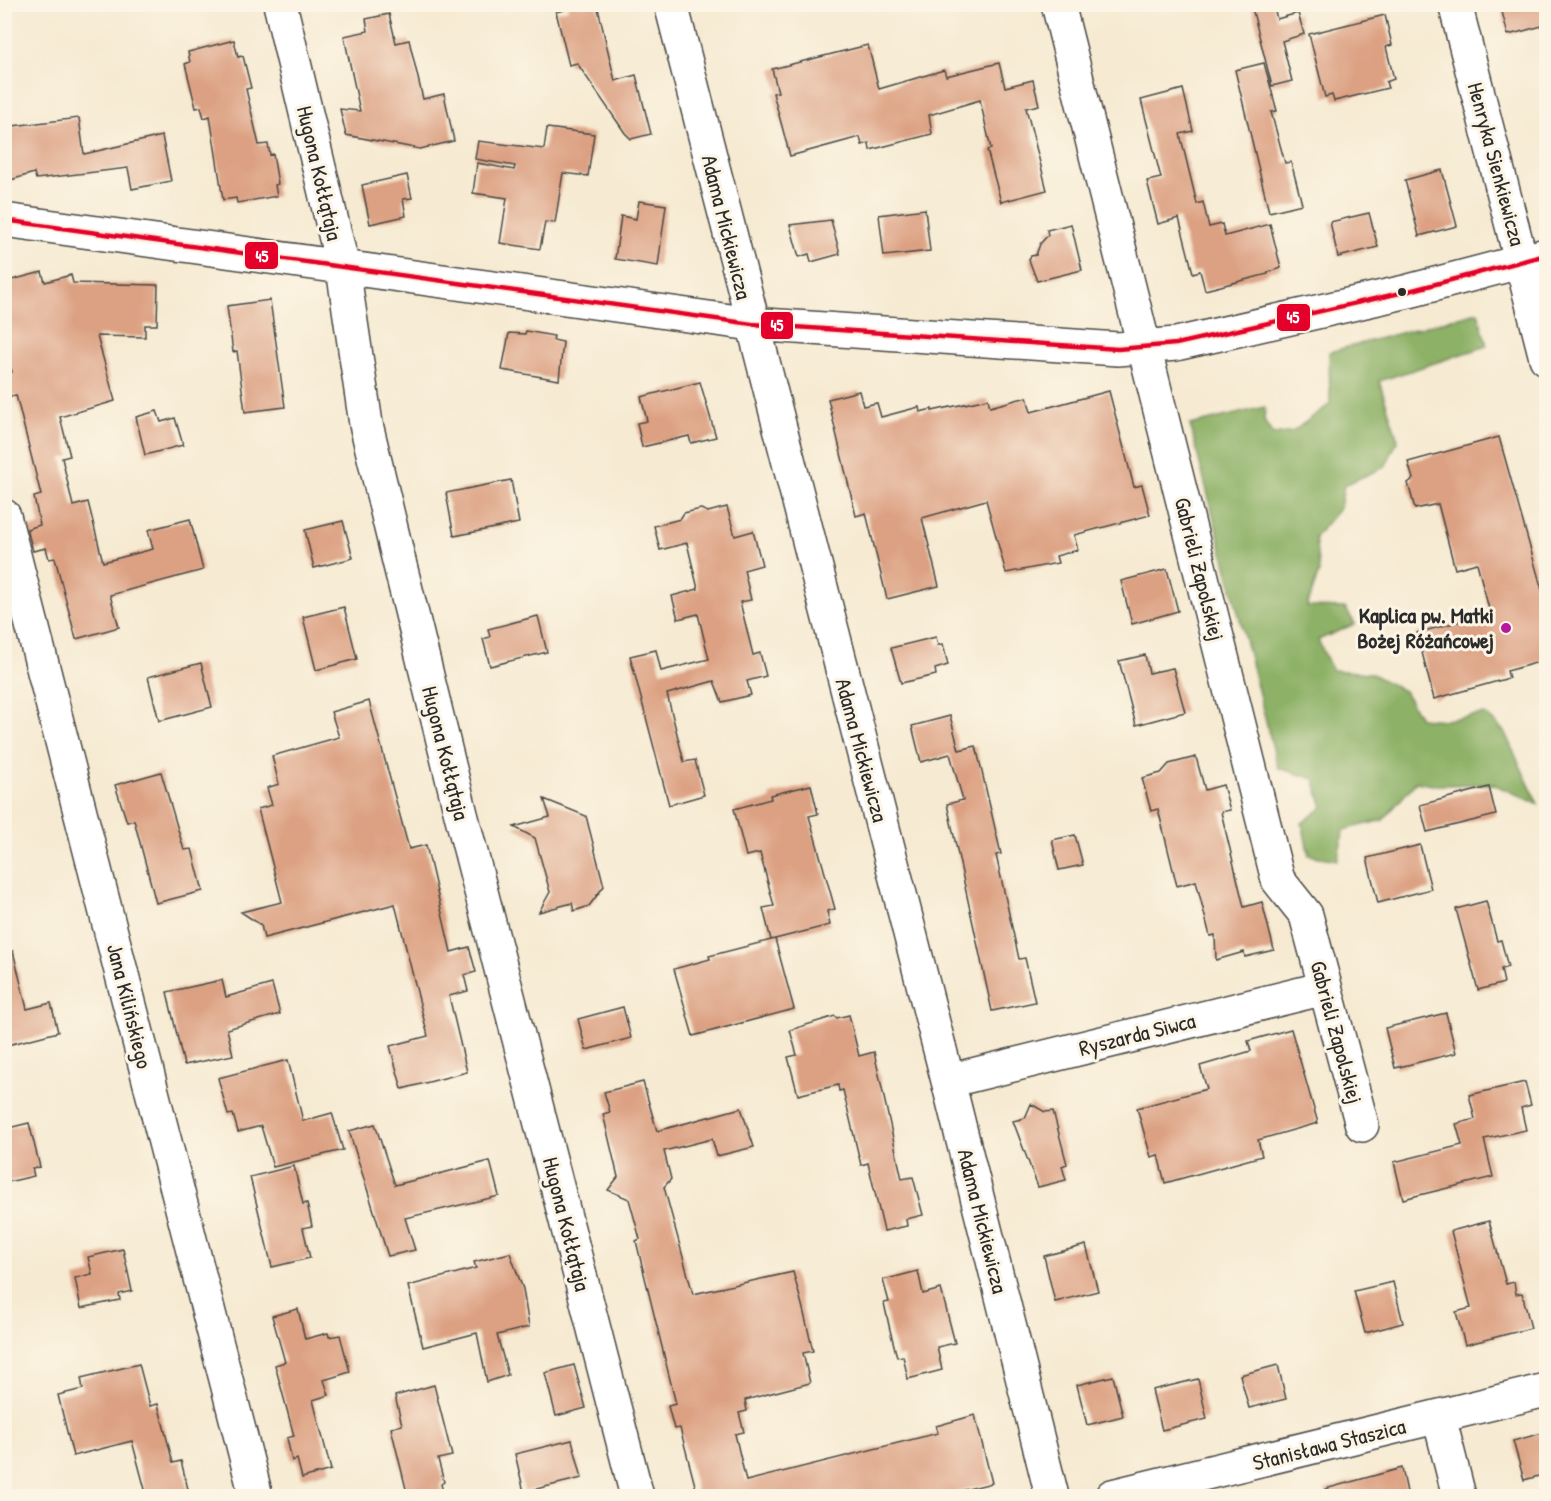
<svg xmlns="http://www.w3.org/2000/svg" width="1551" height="1501" viewBox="0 0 1551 1501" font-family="'Patrick Hand',sans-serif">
<rect width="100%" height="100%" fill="#fcf5e5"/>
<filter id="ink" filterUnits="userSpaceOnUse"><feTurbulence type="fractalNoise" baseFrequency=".0167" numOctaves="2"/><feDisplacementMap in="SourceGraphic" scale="12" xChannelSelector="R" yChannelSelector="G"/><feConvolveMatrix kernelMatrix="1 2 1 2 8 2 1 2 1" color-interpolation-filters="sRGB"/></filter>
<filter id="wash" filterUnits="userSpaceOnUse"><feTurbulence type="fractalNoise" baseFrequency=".008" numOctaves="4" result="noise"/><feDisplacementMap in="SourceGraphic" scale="24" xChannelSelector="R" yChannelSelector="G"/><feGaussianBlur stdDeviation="1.35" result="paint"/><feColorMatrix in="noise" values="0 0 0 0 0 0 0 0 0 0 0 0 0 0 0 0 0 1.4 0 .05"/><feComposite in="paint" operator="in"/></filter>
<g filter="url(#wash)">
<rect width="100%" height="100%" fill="#f6ead2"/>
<path fill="#8db166" stroke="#5c6e48" stroke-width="1.5" d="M1478,312L1487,346L1379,381L1398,440L1385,467L1344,485L1340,508L1315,537L1319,572L1307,607L1345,608L1355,624L1318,640L1332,670L1370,673L1404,691L1420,718L1445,720L1485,714L1504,731L1538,804L1493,784L1433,785L1416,782L1383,820L1344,830L1337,860L1309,855L1302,823L1323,807L1314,779L1278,768L1190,425L1265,407L1264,421L1273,435L1292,432L1330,404L1329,352Z"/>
<g id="blocks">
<path fill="#dca082" d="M567,4H597L615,81L636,75L651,134L631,139L625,133L577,63L569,65L556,12L568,9Z
M1251,4H1273L1277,19L1298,13L1304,34L1282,41L1292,81L1272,86Z
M1500,4H1546V25L1508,35Z
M389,14L396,43L409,40L423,99L444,94L454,141L420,149L346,135L340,109L360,111L344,36L368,31L366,19Z
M1385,15L1392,45L1386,47L1394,79L1386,82L1388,88L1334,101L1332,95L1325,97L1309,34Z
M234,40L238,57L243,56L251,88L246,89L259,145L268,144L270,155L273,154L278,184L275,185L277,196L237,203L236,198L223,200L210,116L204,118L201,107L196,108L185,64L190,62L188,52Z
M868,45L879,89L944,70L946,76L999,63L1005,87L1033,80L1039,105L1026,108L1047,190L1001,202L987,150L991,149L980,100L929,115L932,134L870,150L869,143L862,145L860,137L790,156L773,93L778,92L772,69Z
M1264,63L1277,111L1271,112L1285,163L1291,162L1302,204L1269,212L1235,70Z
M1183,89L1193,131L1180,134L1197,204L1203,202L1209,227L1222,224L1225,236L1270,224L1281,268L1268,272V274L1205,290L1200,271L1193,273L1179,218L1158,224L1147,181L1161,178L1141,100Z
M79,118L84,154L162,136L171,181L132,189L128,168L36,179L34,173L4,182V127Z
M547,128L594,134L588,176L563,173L555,223L545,222L540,249L500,243L507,198L473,193L477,163L514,170L515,166L475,159L478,141L544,149Z
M1442,170L1457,226L1419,236L1405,180Z
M407,175L412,198L403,199L406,216L370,224L362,185Z
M639,201L666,205L658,266L615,259L621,216L636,219Z
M925,209L930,251L884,256L879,215Z
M1369,213L1378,247L1338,257L1330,222Z
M831,220L840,254L811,262L809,254L799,257L790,225Z
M1071,224L1082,270L1037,281L1029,260L1031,256L1036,255L1040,244L1048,235L1047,230Z
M42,272L45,282L71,275L73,283L158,285L157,325H145V337L97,336L115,401L60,417L70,456L62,458L73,506L88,502L103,562L153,549L148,530L190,519L203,570L110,595L119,627L76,639L55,558L49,559L46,548L33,551L27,529L40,525L34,497L41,495L16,395L4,398V374L12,372L4,344V282Z
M270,300L285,407L245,412L237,351L233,352L227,306Z
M526,331L554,336L553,340L563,342L559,380L502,370L509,333L525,334Z
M700,382L716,437L691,443L689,436L642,447L637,423L647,421L641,397Z
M859,391L863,406L877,403L881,417L919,407L920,412L932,409V411L988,399L990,407L1027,397L1031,412L1109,391L1134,487L1142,485L1150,515L1074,535L1078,550L1056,556L1058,563L1006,573L986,500L922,518L939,586L887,599L866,513L856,516L828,399Z
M157,411L161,422L175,418L183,445L145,455L136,417Z
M1499,437L1546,604V660L1507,671L1509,678L1434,699L1417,633L1490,613L1477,563L1455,569L1438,504L1415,509L1408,483L1413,479L1408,462Z
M511,480L519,523L454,536L446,493Z
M727,507L735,536L753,531L762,565L744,570L751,600L740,602L753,655L760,653L766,676L747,681L751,695L722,702L714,681L667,694L684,762L695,760L704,795L669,805L630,656L656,650L661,671L709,659L698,614L678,619L672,596L698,589L687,543L660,550L654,526L680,519L684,513L701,509L708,512Z
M343,521L353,558L314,568L305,530Z
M1167,569L1178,611L1132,624L1121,581Z
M344,607L357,659L316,670L303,617Z
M538,616L547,652L490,666L483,639L490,637L488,629Z
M936,637L938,645L943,644L948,665L935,669L936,675L901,683L891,648Z
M1145,655L1149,673L1173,668L1185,712L1136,725L1119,661Z
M201,663L212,707L159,721L148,677Z
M369,701L409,849L426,845L451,952L469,947L476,972L464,975L468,991L449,996L467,1072L402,1089L390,1046L428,1036L395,904L264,938L261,925L241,912L282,902L258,809L272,805L267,788L279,784L272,756L339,737L331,712Z
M950,716L959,750L976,746L1001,854L996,855L1019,959L1025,958L1035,1002L992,1011L947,804L963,800L950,754L921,762L912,726Z
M1196,757L1205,790L1223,785L1230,810L1221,812L1244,907L1262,902L1274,950L1245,957L1244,952L1216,960L1215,935L1210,936L1196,881L1177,886L1158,809L1151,811L1142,778L1161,773L1169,764Z
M161,772L184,850L192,849L203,891L156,903L134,820L127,822L115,785Z
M811,785L818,814L809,816L835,909L827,911L830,925L771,940L763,908L774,906L760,853L746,856L734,809L771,799L770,795Z
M1489,787L1496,815L1427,832L1420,805Z
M544,799L586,816L604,886L589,906L574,911L572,903L539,912L550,892L535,838L514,827L550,817Z
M1075,835L1083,865L1059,870L1052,840Z
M1420,845L1431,889L1378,903L1367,858Z
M1486,901L1497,941L1501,940L1508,967L1501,969L1504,983L1478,990L1456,909Z
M775,939L794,1009L693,1036L674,969L710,959L709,956Z
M13,951L27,1009L51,1003L58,1032L4,1046V952Z
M222,980L226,997L272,984L280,1014L227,1029L233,1055L184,1065L167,992Z
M623,1007L631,1038L586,1050L578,1019Z
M1446,1013L1456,1053L1395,1068L1385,1028Z
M849,1015L859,1056L874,1052L902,1179L913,1177L923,1215L906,1219L907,1226L884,1231L868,1163L861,1165L843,1090L839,1091L838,1085L798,1095L788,1057L797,1055L790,1030L835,1016L837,1018Z
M1291,1029L1318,1123L1258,1140L1262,1156L1165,1183L1158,1155L1151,1157L1137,1108L1207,1089L1200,1066L1251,1051L1248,1041Z
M288,1060L303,1121L332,1113L343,1150L273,1167L261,1126L238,1132L233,1114L228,1115L218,1078Z
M643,1082L657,1131L741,1108L754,1147L717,1156L712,1139L664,1151L671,1179L664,1187L693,1294L793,1272L802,1305L813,1351L803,1353L810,1383L745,1400L747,1411L739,1413L744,1432L735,1434L746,1481L938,1433L936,1426L975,1415L992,1483L956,1492L957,1497H698L680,1428L674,1429L668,1406L676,1404L636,1241L640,1239L629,1199L608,1190L618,1177L603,1114L610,1112L604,1092Z
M1525,1082L1531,1105L1521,1108L1526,1130L1484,1139L1493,1177L1403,1199L1394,1162L1462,1145L1456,1124L1475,1119L1469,1095Z
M1031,1104L1045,1112L1053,1111L1067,1164L1062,1166L1066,1180L1038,1187L1013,1121L1025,1118Z
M29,1123L40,1167L32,1168L34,1176L4,1183V1129Z
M375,1124L395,1185L490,1161L499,1196L405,1218L415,1250L388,1256L349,1131Z
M294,1166L303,1204L307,1203L312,1226L303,1228L310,1258L272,1267L250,1177Z
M1489,1221L1506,1284L1514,1282L1516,1294L1522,1293L1531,1328L1465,1345L1456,1312L1471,1308L1451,1231Z
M1086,1245L1098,1291L1055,1302L1044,1256Z
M123,1249L132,1291L119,1294L120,1300L81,1308L75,1278L92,1274L88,1257Z
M510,1253L523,1289L529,1327L497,1335L508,1375L487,1382L477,1333L423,1347L408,1286L476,1268L474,1262Z
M918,1271L923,1294L941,1289L955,1343L937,1347L942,1370L908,1379L903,1356L897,1357L890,1330L884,1303L889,1302L883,1280Z
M1393,1282L1403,1323L1365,1333L1354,1291Z
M298,1309L305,1339L328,1333L329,1337L340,1335L350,1372L324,1380L329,1395L313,1400L331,1470L302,1478L297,1459L292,1461L287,1438L294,1436L275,1365L285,1362L272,1316Z
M139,1364L150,1406L158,1404L173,1463L181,1461L190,1497H147L132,1441L73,1456L58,1395L83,1389L81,1378Z
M574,1365L586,1408L556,1416L545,1373Z
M1278,1365L1286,1399L1249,1408L1240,1375Z
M1113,1376L1123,1416L1087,1425L1077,1385Z
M1198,1379L1207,1419L1162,1430L1152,1390Z
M434,1385L452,1456L438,1459L444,1482L441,1484L444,1497H408L391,1428L402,1425L395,1396Z
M1546,1432V1474L1524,1480L1513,1441Z
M572,1440L582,1478L524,1492L515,1454Z
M1402,1468L1408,1497H1326L1325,1489Z"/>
</g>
</g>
<g filter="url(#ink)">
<use href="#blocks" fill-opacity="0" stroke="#494844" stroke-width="1.5"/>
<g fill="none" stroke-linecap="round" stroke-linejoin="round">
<g stroke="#494844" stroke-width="36">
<path id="street" d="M280,4L343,268L366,424L397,553L461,814L637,1496
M671,4L948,1081L1052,1496
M1058,4L1278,880L1306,915L1362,1125
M1455,4L1546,358
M4,220L752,324L1118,349L1176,344L1409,291L1546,255
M4,516L256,1496
M948,1081L1325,988
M1439,1417L1459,1496
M1112,1496L1546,1390"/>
</g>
<use href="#street" stroke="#fff" stroke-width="33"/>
<g stroke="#fcf5e5" stroke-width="9">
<path id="bus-1" d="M4,220L752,324L1118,349L1176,344L1409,291L1546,255"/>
</g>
<use href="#bus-1" stroke="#e4002b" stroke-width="4.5"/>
</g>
</g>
<circle fill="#2b2b2b" stroke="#fcf5e5" stroke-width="2" cx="1402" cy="292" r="5"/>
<circle fill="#b5179e" stroke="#fcf5e5" stroke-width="2" cx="1506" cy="628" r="6"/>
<g text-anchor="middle" stroke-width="6" stroke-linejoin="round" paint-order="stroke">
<g font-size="22" fill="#2b2b2b" stroke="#fcf5e5">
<text transform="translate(1497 164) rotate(75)" y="8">Henryka Sienkiewicza</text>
<text transform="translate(320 173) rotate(77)" y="8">Hugona Kołłątaja</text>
<text transform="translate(727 227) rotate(76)" y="8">Adama Mickiewicza</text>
<text transform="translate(1200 569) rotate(76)" y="8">Gabrieli Zapolskiej</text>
<text transform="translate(862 750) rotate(75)" y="8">Adama Mickiewicza</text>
<text transform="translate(446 753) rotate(76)" y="8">Hugona Kołłątaja</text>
<text transform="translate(130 1006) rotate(76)" y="8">Jana Kilińskiego</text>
<text transform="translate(1337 1032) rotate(75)" y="8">Gabrieli Zapolskiej</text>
<text transform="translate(1137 1034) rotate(-14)" y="8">Ryszarda Siwca</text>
<text transform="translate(983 1221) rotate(76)" y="8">Adama Mickiewicza</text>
<text transform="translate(567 1224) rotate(76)" y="8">Hugona Kołłątaja</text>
<text transform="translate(1329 1444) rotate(-14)" y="8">Stanisława Staszica</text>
</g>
<g font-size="22" font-weight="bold" fill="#2b2b2b" stroke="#fcf5e5" text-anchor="end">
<text x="1494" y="623">Kaplica pw. Matki<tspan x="1494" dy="25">Bożej Różańcowej</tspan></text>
</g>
</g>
<g stroke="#fcf5e5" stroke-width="2">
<rect x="244" y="241" width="35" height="29" rx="6" fill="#e4002b"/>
<rect x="1276" y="303" width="35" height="29" rx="6" fill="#e4002b"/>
<rect x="760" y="311" width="34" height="29" rx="6" fill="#e4002b"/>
</g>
<g font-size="16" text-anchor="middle" font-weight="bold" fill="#fff">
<text x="262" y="262">45</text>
<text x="1293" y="323">45</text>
<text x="777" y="331">45</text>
</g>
<rect width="1551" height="1501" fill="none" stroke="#fcf5e5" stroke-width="24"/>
</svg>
